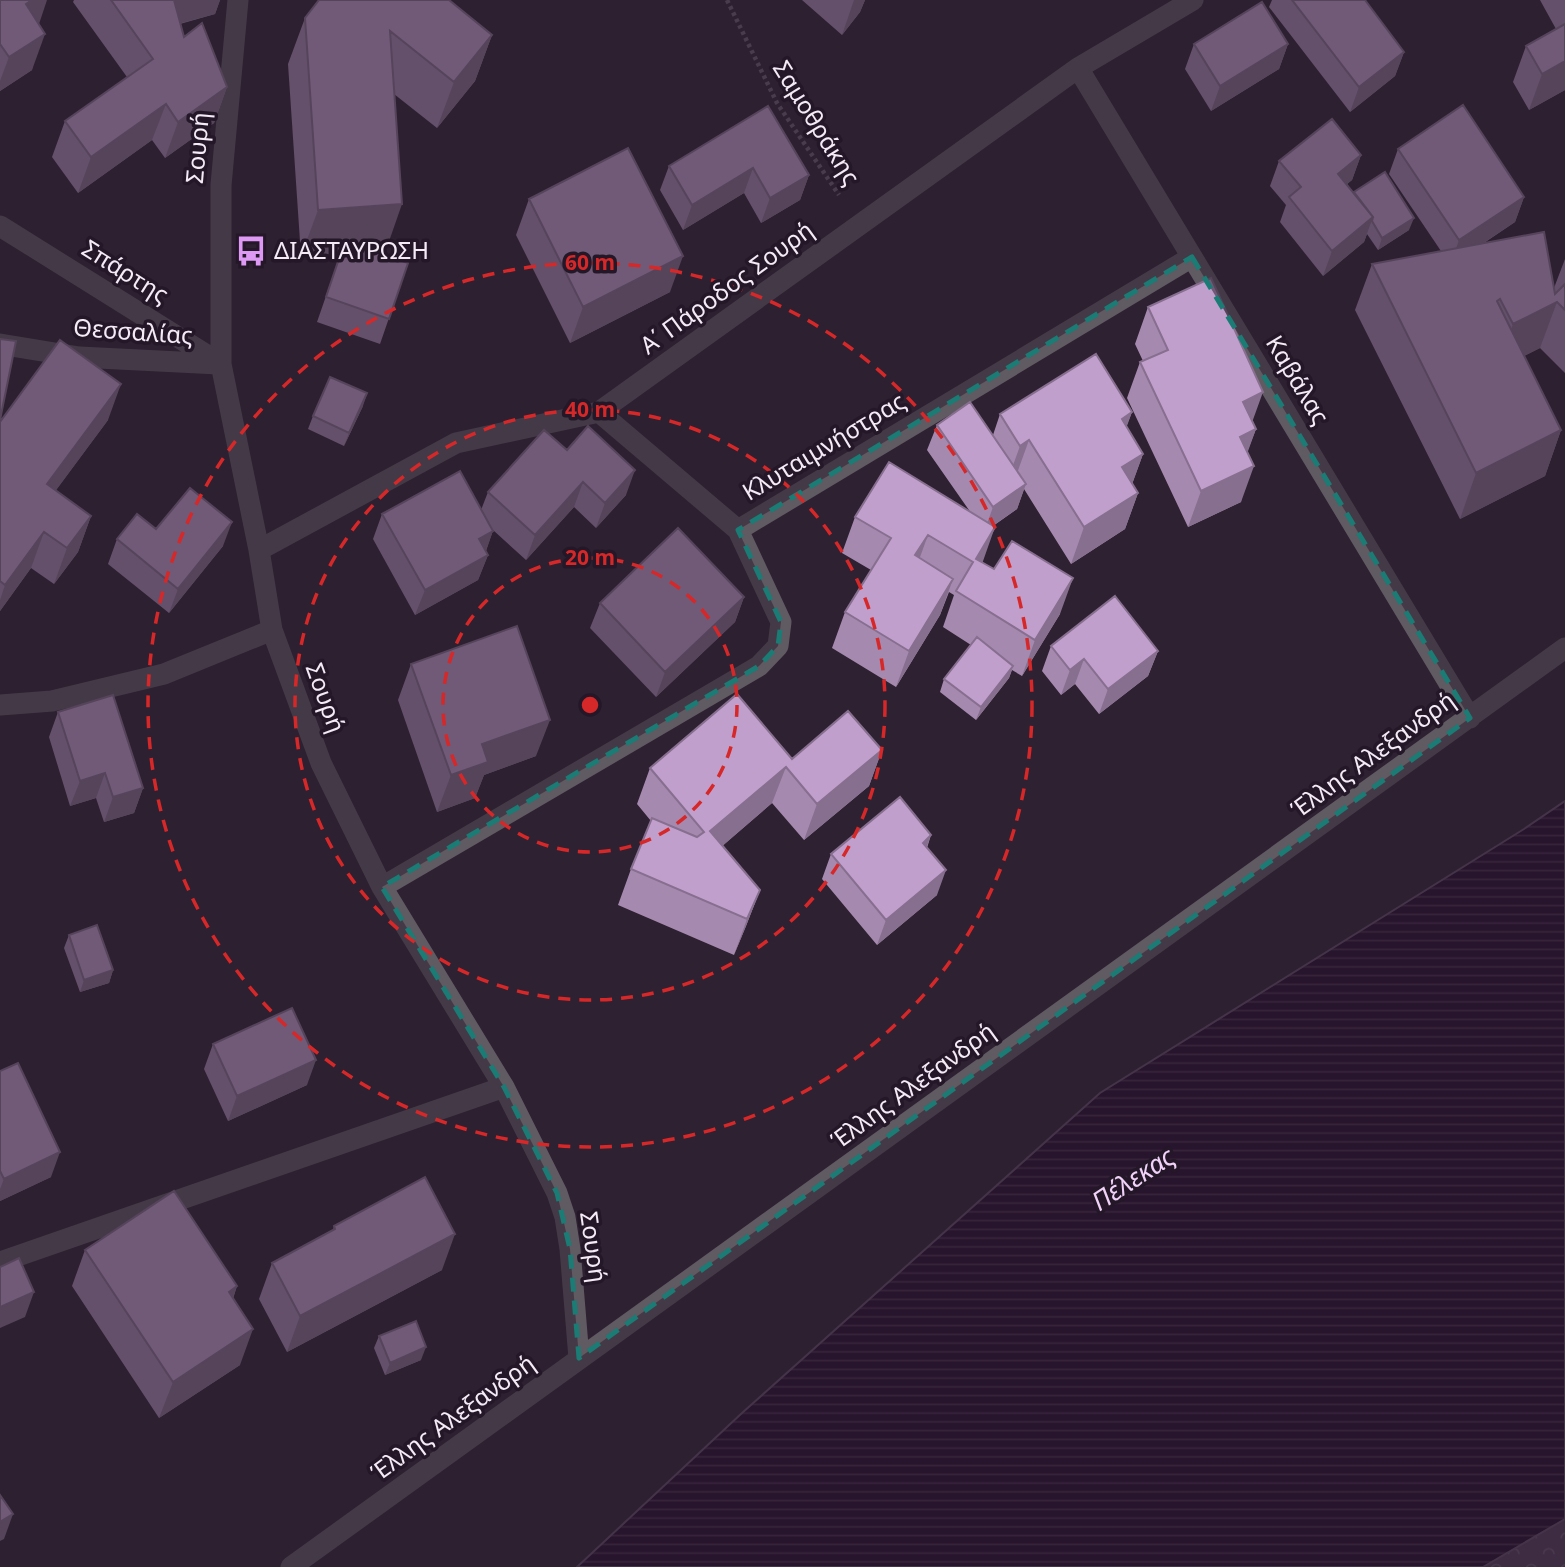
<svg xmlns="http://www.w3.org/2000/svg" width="1565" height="1567" viewBox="0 0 1565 1567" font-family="'Noto Sans',sans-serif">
<defs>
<pattern id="forest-crowns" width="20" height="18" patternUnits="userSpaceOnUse" patternTransform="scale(1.75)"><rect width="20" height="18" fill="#503a57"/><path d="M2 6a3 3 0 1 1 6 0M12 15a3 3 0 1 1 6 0" fill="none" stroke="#6a5770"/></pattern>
<pattern id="water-rules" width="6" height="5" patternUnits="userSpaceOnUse" patternTransform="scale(1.75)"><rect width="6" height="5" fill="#210628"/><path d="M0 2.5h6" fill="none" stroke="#422a48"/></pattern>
</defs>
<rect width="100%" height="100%" fill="#2e2132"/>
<path fill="url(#forest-crowns)" d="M1565,1519V1567H1483Z"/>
<path fill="url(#water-rules)" stroke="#604b66" stroke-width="2" d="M1565,801V1519L1483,1567H577L742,1413L1100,1093L1524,829Z"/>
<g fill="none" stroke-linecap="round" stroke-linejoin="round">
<path stroke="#6a5e6e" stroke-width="4.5" stroke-dasharray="3.5 3.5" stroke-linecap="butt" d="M727,0L777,103L839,195"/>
<path stroke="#605a62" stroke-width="21" d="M238,0L221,185V364L259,550L272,630L321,763L382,887L504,1087L557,1193L565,1217L570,1249L579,1358
M1078,68L1470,718
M0,226L221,364
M0,344L79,357L219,364
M599,412L738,530
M259,550L456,443L599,412L1078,68L1193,0
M0,705L52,701L164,674L272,630
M382,887L759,666L778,646L781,622L738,530L1192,257
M0,1262L504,1087
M291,1567L1565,648"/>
</g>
<path fill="#a689af" d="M0,0L39,24L32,70L0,91Z
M74,0H220L215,14L180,24L184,37L227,87L214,123L165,158L152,140L78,193L52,157L65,121L127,77L73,2Z
M802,0H865L860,12L842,35Z
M1272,0H1365L1404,52L1395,76L1350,112L1269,7Z
M1540,0H1565V90L1529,110L1513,82L1526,46L1556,29Z
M305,18L492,35L475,81L437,128L394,94L386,250L373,251L408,263L380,344L317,322L341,253L301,256L288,64Z
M1194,44H1288L1279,69L1211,111L1185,69Z
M768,106L809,175L800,200L761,223L744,193L683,230L660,190L669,166Z
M1398,149L1524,197L1515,222L1484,243L1554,288L1565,259V373L1540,348L1524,356L1561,430L1545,476L1460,519L1355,310L1372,264L1441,251L1389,174Z
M1361,155L1352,180L1347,184L1353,192L1409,230L1378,250L1367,234L1364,242L1323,276L1280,222L1286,205L1270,186L1279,161Z
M529,199L670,292L570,343L516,235Z
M1148,307L1252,422L1256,429L1247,452L1241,502L1188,527L1127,398L1140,362L1143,361L1135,344Z
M363,406L344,446L308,429L313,416Z
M1132,412L1126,427L1143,454L1132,484L1138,493L1125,529L1071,564L1024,489L1017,509L993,526L982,562L1060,614L1022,676L1012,670L1009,678L976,720L940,692L944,679L971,645L943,627L954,595L949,592L940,615L896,687L832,648L845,612L871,570L842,553L855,517L971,513L927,450L937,425L993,435L1000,414Z
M108,420L56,490L91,516L78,552L54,584L31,568L0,611V422Z
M567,450L626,495L596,528L574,507L526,560L493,530L486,551L488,555L478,580L415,615L373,539L382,514L481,510L488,492Z
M156,529L223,546L169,613L108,564L117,539Z
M744,597L735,622L656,697L590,628L600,603Z
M1051,646L1158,651L1148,676L1099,714L1075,684L1061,695L1042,671Z
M411,664L536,756L484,775L475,798L437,812L398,700Z
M58,712L143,788L134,813L104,822L96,798L70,806L49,737Z
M882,750L869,786L804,840L772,803L722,846L760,890L746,926L734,955L618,905L631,869L651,821L637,804L650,768L792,759Z
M931,835L927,848L937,895L877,945L822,879L831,854Z
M69,935L113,970L109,983L80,992L64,948Z
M213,1044L307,1085L228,1121L204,1069Z
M0,1071L51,1177L0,1201Z
M334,1226L442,1270L287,1352L259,1299L272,1263L333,1230Z
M85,1250L237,1286L233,1299L240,1365L159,1418L72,1286Z
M379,1336L421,1360L385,1375L374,1348Z"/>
<path fill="#876f8f" d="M32,0H47L39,24L26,4Z
M169,0H220L215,14L159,29Z
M854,0H865L860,12L842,35Z
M45,34L32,70L0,91V81L9,57Z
M492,35L475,81L437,128L454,82Z
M1288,44L1279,69L1211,111L1220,86Z
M1404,52L1395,76L1350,112L1359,87Z
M1565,61V90L1529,110L1542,74Z
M227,87L214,123L165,158L178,122Z
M166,104L152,140L78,193L91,157Z
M1361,155L1352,180L1329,199L1338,174Z
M753,168L744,193L683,230L692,205Z
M809,175L800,200L761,223L770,198Z
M1524,197L1515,222L1450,265L1459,240Z
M402,204L386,250L301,256L318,210Z
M1373,217L1364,242L1323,276L1332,251Z
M1414,218L1409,230L1378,250L1382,238Z
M683,256L670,292L570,343L583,307Z
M1557,302L1540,348L1496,370L1513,324Z
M121,384L108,420L34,520L47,484Z
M1263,392L1250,428L1243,402Z
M367,393L363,406L344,446L349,433Z
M1132,412L1119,448L1122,419Z
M1256,429L1243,465L1240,437Z
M1561,430L1545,476L1460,519L1476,473Z
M1029,440L1016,476L1007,482L1020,446Z
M1143,454L1130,490L1122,467Z
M1254,466L1241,502L1188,527L1201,491Z
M635,470L626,495L596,528L605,503Z
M583,482L574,507L526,560L535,535Z
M1026,484L1017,509L984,532L993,507Z
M1138,493L1125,529L1071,564L1084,527Z
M91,516L78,552L54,584L67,548Z
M232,522L223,546L169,613L178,589Z
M995,527L982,564L976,559Z
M493,531L484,556L479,539Z
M44,532L31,568L0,611V600L5,585Z
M928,535L915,571V555Z
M488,555L478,580L415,615L425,590Z
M1073,578L1060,614L1022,676L1035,640Z
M953,579L940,615L896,687L909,651Z
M744,597L735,622L656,697L665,672Z
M1158,651L1148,676L1099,714L1108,689Z
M1084,659L1075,684L1061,695L1070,670Z
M1013,666L1009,678L976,720L981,707Z
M550,720L536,756L484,775L475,798L437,812L451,775L482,744Z
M882,750L869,786L804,840L817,804Z
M786,767L772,803L697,868L710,831Z
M105,773L96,798L70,806L80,781Z
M143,788L134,813L104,822L113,797Z
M931,835L922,860L923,843Z
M946,870L937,895L877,945L886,920Z
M760,890L746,926L734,955L747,919Z
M113,970L109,983L80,992L84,980Z
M316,1060L307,1085L228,1121L237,1096Z
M60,1152L51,1177L0,1201V1189L4,1179Z
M455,1234L442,1270L287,1352L300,1316Z
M237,1286L224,1323L229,1292Z
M34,1292L25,1317L0,1328V1307Z
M253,1329L240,1365L159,1418L173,1382Z
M426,1347L421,1360L385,1375L390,1363Z
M13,1514L4,1539L0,1541V1522Z"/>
<path fill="#c19fcc" stroke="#876f8f" stroke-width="2" d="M0,0H32L26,4L45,34L9,57L0,44Z
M111,0H174L184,37L202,23L227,87L178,122L166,104L91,157L65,121L153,59Z
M319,0H449L492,35L454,82L390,31L402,204L318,210L305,18Z
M1292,0H1365L1404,52L1359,87Z
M1262,2L1288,44L1220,86L1194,44Z
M1565,24V61L1542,74L1526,46Z
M1463,105L1524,197L1459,240L1398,149Z
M768,106L809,175L770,198L753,168L692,205L669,166Z
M1332,119L1361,155L1338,174L1373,217L1332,251L1289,197L1301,187L1279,161Z
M628,148L683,256L583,307L529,199Z
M1385,172L1414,218L1382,238L1372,221L1373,217L1354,192Z
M1544,232L1555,294L1565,284V310L1557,302L1513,324L1500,299L1497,301L1561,430L1476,473L1372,264Z
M345,241L408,263L389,319L326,297Z
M1211,278L1263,392L1243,402L1256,429L1240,437L1254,466L1201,491L1140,362L1168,350L1148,307Z
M0,339L16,341L0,420Z
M60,340L121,384L47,484L91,516L67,548L44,532L5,585L0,581V422Z
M1096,354L1132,412L1122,419L1143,454L1122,467L1138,493L1084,527L1029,440L1020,446L1000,414Z
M330,377L367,393L349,433L313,416Z
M970,402L1026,484L993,507L937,425Z
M588,426L635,470L605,503L583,482L535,535L488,492L544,430L567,450Z
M889,462L995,527L976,559L994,569L1012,541L1073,578L1035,640L956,591L973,562L928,535L915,555L953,579L909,651L845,612L891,538L855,517Z
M460,471L493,531L479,539L488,555L425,590L382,514Z
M190,488L232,522L178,589L117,539L137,514L156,529Z
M678,528L744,597L665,672L600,603Z
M1115,596L1158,651L1108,689L1084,659L1070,670L1051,646Z
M517,626L550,720L482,744L488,762L451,775L411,664Z
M977,637L1013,666L981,707L944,679Z
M737,694L792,759L848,711L882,750L817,804L786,767L710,831L760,890L747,919L631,869L652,818L697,837L704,832L650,768Z
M113,695L143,788L113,797L105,773L80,781L58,712Z
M900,797L931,835L923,843L946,870L886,920L831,854Z
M97,925L113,970L84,980L69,935Z
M292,1008L316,1060L237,1096L213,1044Z
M18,1063L60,1152L4,1179L0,1171V1071Z
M425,1177L455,1234L300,1316L272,1263L335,1229L334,1226Z
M174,1191L237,1286L229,1292L253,1329L173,1382L85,1250Z
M19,1258L34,1292L0,1307V1267Z
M416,1321L426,1347L390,1363L379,1336Z
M0,1495L13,1514L0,1522Z"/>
<path d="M0 0H1565V1567H0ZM1192,257L1470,718L579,1358L570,1249L557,1193L504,1087L382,887L759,666L778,646L781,622L738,530Z" fill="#2e2132" fill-opacity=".55" fill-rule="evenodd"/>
<path fill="none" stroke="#1a7c75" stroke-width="5" stroke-dasharray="14 9" stroke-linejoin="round" d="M1192,257L1470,718L579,1358L570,1249L557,1193L504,1087L382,887L759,666L778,646L781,622L738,530Z"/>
<g fill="none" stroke="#d62828" stroke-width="3.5" stroke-dasharray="12 9">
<circle cx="590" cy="705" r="147"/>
<circle cx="590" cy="705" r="295"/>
<circle cx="590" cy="705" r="442"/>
</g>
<defs>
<g id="bus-bare" transform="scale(2.415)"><path d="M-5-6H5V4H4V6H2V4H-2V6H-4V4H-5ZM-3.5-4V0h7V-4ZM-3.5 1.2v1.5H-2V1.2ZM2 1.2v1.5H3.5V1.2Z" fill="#dd99f3" stroke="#241828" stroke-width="2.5" paint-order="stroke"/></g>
</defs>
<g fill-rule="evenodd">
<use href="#bus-bare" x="251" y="251"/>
</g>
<g text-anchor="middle" stroke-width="7" stroke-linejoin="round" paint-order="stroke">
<g font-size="24" fill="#f4ebf7" stroke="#241828">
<text transform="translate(816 123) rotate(58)" y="8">Σαμοθράκης</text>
<text transform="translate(198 148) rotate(-85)" y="8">Σουρή</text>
<text transform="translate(125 272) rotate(32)" y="8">Σπάρτης</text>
<text transform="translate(727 288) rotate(-36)" y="8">Α΄ Πάροδος Σουρή</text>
<text transform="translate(133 332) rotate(4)" y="8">Θεσσαλίας</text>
<text transform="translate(1297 380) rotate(59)" y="8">Καβάλας</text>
<text transform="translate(824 447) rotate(-31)" y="8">Κλυταιμνήστρας</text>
<text transform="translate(325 698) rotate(70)" y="8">Σουρή</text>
<text transform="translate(1373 755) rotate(-36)" y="8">Έλλης Αλεξανδρή</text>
<text transform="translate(913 1086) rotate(-36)" y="8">Έλλης Αλεξανδρή</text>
<text transform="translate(593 1247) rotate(82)" y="8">Σουρή</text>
<text transform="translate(453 1418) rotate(-36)" y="8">Έλλης Αλεξανδρή</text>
</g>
<g font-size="24" fill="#f4ebf7" stroke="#241828" text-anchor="start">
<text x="274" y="259">ΔΙΑΣΤΑΥΡΩΣΗ</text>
</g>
<g font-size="26" font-style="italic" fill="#f0d2f9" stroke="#241828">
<text transform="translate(1133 1179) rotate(-33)" y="9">Πέλεκας</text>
</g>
</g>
<circle cx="590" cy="705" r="10" fill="#d62828" stroke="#241828" stroke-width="3.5"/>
<g font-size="21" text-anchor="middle" font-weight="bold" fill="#d62828" stroke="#241828" stroke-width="7" stroke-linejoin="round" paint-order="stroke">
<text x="590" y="270">60 m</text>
<text x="590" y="417">40 m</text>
<text x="590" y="565">20 m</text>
</g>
</svg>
